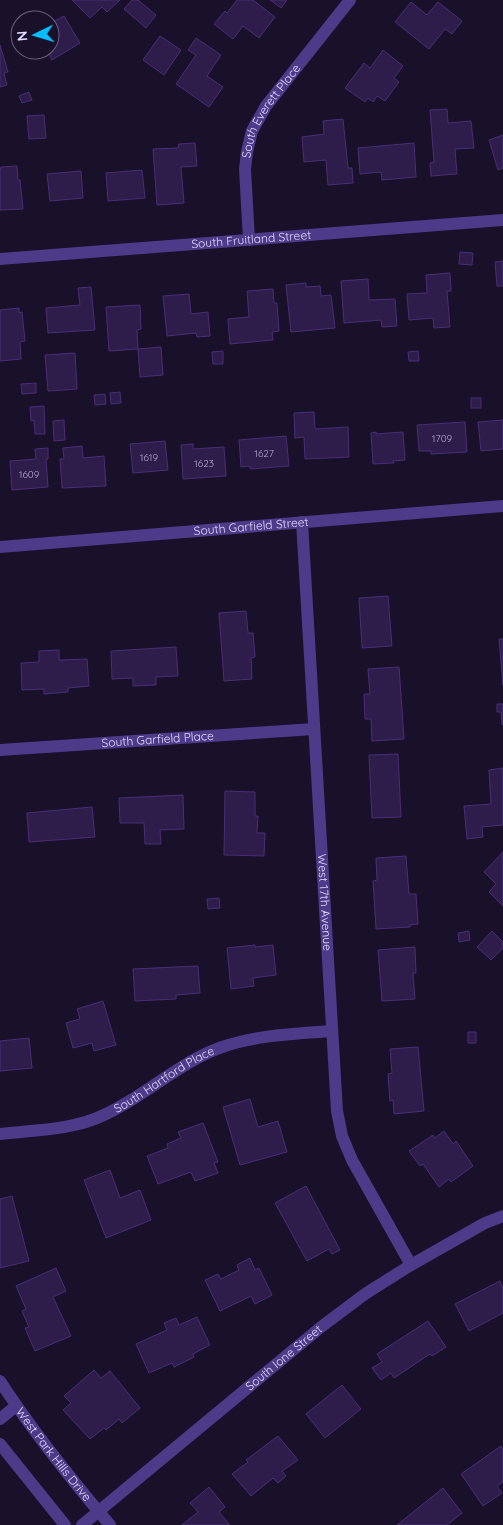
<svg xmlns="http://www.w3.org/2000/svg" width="503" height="1525" viewBox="0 0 503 1525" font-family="Quicksand,sans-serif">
<rect width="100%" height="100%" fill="#19102a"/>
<path fill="#2e1c4b" stroke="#492e77" d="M72,0H120L107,12L102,7L90,18Z
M132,0H138L156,15L146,28L124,9Z
M237,0H253L275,17L259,38L243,26L233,39L214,24L225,11L227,13Z
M270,0H287L281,8Z
M411,2L427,15L438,2L462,21L452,34L445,29L429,49L395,22Z
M50,16L53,22L64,16L80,43L52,60L48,52L37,59L32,50H50V20H44Z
M160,36L181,50L164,75L143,60Z
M196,38L221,55L207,76L223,87L209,107L176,84L196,55L188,50Z
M0,45L8,72L4,73L7,85L0,87Z
M383,50L403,66L394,78L399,82L385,101L377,96L373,102L368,98L365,102L345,88L364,63L370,68Z
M29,92L32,100L22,103L19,96Z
M447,109L448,123L471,121L474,148L455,149L457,174L431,176L430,163L434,162L430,110Z
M44,115L46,138L29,139L27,116Z
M343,119L348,168H352L353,183L328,185L326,160L304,162L302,137L324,134L323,121Z
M503,135V168L498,170L489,140Z
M195,143L197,166L181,167L184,203L157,205L153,149L178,148L179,144Z
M414,143L416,177L382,180L381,172L360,174L358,148Z
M17,166L18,180H20L23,209L0,210V170L1,167Z
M142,170L145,198L108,201L106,173Z
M81,171L83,198L50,201L47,174Z
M460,252L473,253L472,265L459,264Z
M503,261V286H497L495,262Z
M450,273L451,291H447L450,327L434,328L433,318L409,320L407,294L427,293L426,275Z
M368,279L369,300L395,299L397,326L382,327L381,320L344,323L341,281Z
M306,283V287L320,286L321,296L331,295L335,328L291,332L286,285Z
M91,287L95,330L48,333L46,308L80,305L78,288Z
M273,289L274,303H277L279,331L272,332L273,340L230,344L228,319L249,317L247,291Z
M189,294L191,314L208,312L210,336L197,337L196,333L167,336L163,296Z
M140,305L141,329L137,330L138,349L109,351L106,307Z
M19,308V313L22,312L25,341L20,342L21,359L0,361V310Z
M161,347L163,375L140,377L138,349Z
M223,351V364H213L212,352Z
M418,351L419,361H409L408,352Z
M75,353L77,389L48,391L45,355Z
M36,383V393L22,394L21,384Z
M120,392L121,403L111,404L110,393Z
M105,394L106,404L95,405L94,395Z
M471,398H481V408H471Z
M44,406L45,434H35L34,420L31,421L30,407Z
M314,412L315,429L348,427L349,457L305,459L304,437L295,438L294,413Z
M64,420L65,440L54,441L53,421Z
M503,420V449L481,451L478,422Z
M465,422L467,452L431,454V451H419L417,425Z
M376,432V434L403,432L405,460L393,461L394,463L373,464L371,433Z
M286,436L289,466L250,469V466L241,467L239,440Z
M165,441L168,470L133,473L130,444Z
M193,444V449L224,447L226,476L183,479L181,445Z
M82,446L83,458L104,456L106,486L62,488L60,459H64L63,448Z
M48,448V459H46L48,487L12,490L10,461L36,459L35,449Z
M388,596L392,646L362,648L359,598Z
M246,611L248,633H253L255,657L251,658L252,679L224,681L219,613Z
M499,639H503V685Z
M176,647L178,676L156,677V685L133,686V678L112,679L111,651Z
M59,650V660L87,659L89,686L68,688V692L44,694V689L22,690L21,663L39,662V651Z
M399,667L404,739L372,741L371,719H365L364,694H370L368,669Z
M497,704H503V724L502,725L501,712H497Z
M398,754L401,817L372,818L369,755Z
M503,768V825L482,827L483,837L467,839L464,806L491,804L489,770Z
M225,791L255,792V816H258L257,833H265L264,856L224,855Z
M183,795L184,829L160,830L161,844H145L144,823H120L119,798Z
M92,807L95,837L29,842L27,813Z
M503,852V906L489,892L496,884L484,872Z
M406,856L409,894H416L418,924L410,925V927L376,929L373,881L377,880L376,858Z
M219,898L220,908L208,909L207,899Z
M469,931L470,940L459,942L458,933Z
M492,931L503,942V948L491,960L477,947Z
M255,945V947L273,945L276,975L253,978L254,986L231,989L227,948Z
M415,947L416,973H413L415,999L382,1001L378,950Z
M198,966L200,993L176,995V999L135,1001L133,969Z
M103,1001L116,1045L94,1051L92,1043L73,1048L66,1023L80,1019L77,1009Z
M468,1032H476V1043H468Z
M29,1038L32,1068L0,1071V1041Z
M418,1047L424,1111L394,1114L393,1100L390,1101L388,1074L392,1073L390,1049Z
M250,1099L258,1127L278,1121L287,1152L240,1165L223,1107Z
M203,1123L218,1162L214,1163L218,1173L195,1181L191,1172L158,1184L147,1156L168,1148L167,1144L181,1138L178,1132Z
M444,1131L453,1144L456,1141L473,1166L451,1182L449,1179L439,1187L423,1164L420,1166L409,1151L433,1135L435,1138Z
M110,1170L120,1198L140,1190L151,1220L106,1238L84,1180Z
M306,1186L340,1250L332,1254L329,1249L307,1261L275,1203Z
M12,1196L29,1261L0,1268V1199Z
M250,1258L255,1270L259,1268L272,1295L255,1304L251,1296L220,1311L205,1280L218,1274L221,1279L239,1270L237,1265Z
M56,1268L66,1291L53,1297L71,1336L35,1351L25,1328L29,1327L22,1311L26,1309L16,1286Z
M500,1281L503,1288V1313L469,1331L455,1304Z
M197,1317L210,1345L193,1354L194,1357L174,1367L172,1363L149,1373L136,1344L167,1330L164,1323L176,1318L179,1325Z
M428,1321L446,1347L432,1356L430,1354L394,1378L391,1373L381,1380L372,1368L382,1362L377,1354Z
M94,1370L101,1378L110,1371L140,1408L122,1423L119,1419L106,1430L104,1428L90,1439L63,1410L71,1403L64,1396Z
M342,1385L361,1409L325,1438L306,1414Z
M278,1436L298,1460L282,1471L286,1476L278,1483L273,1478L251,1496L232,1474L248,1462L246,1460Z
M501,1446L503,1450V1482L497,1486L502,1493L483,1506L461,1474Z
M209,1487L225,1507L219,1512L230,1525H182L198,1512L190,1503Z
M443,1488L462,1513L447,1525H397Z"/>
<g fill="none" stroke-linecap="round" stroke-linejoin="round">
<g stroke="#4b3b89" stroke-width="12">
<path id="s1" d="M249,240L245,169L247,152L252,131L266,106L350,0"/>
<path id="s2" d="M0,259L503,220"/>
<path id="s3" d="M302,522L337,1111L342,1136L352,1160L411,1265"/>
<path id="s4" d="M0,547L503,506"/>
<path id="s5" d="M0,750L314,729"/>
<path id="s6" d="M0,1134C34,1130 73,1130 104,1115C146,1096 179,1062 222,1047C257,1035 294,1034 331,1031"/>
<path id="s7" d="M0,1381C33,1432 71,1479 110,1525"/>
<path d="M0,1419L16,1406"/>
<path d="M0,1444L65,1525"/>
<path id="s8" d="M82,1525L321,1327L365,1294L411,1265L485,1223L503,1216"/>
</g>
</g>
<g text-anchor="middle" stroke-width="4" stroke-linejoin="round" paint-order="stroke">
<g font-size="10" fill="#b6aad2">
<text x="442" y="442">1709</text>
<text x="264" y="457">1627</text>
<text x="149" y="461">1619</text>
<text x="204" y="467">1623</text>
<text x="29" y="478">1609</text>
</g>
<g font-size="12" fill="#e4d9ff" stroke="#19102a">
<text dy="4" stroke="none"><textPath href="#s1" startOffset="136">South Everett Place</textPath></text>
<text dy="4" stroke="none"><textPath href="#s2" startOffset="252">South Fruitland Street</textPath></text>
<text dy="4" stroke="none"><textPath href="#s4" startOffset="252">South Garfield Street</textPath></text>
<text dy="4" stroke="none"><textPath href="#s5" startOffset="158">South Garfield Place</textPath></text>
<text dy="4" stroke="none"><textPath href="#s3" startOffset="381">West 17th Avenue</textPath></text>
<text dy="4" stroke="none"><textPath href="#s6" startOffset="176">South Hartford Place</textPath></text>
<text dy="4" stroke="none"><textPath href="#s8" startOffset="262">South Ione Street</textPath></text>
<text dy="4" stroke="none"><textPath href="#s7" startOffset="91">West Park Hills Drive</textPath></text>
</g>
</g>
<g transform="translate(35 35) rotate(265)"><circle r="24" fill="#19102a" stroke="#6a607f"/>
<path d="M0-4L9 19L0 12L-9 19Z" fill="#05bcff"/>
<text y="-8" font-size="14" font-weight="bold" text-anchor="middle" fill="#e4d9ff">N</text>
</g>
</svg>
